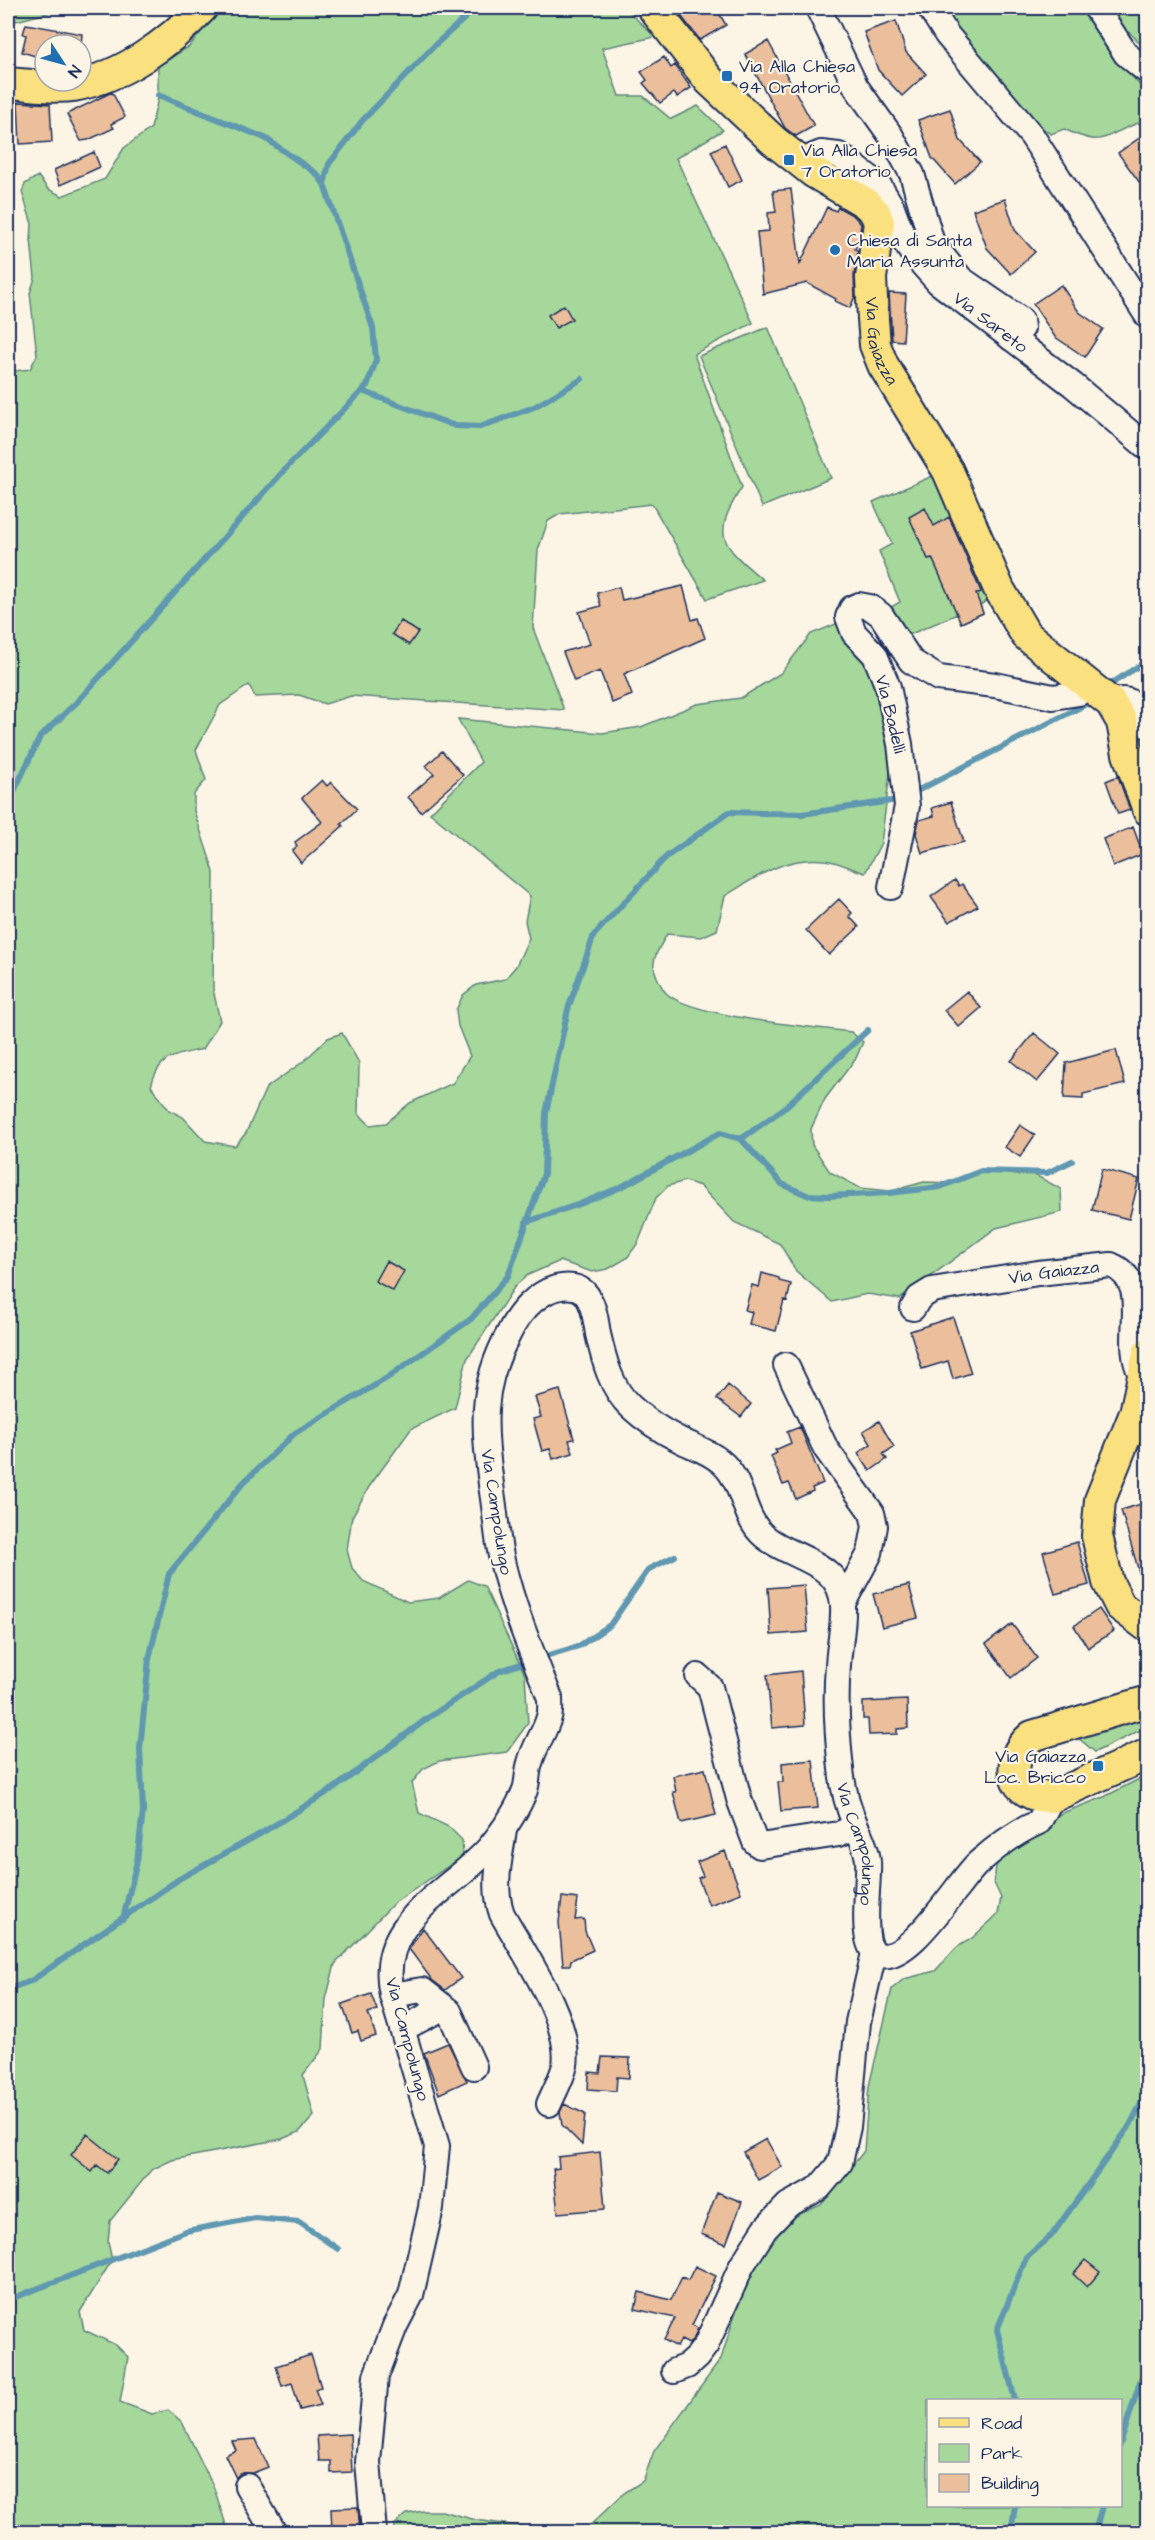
<svg xmlns="http://www.w3.org/2000/svg" width="1155" height="2540" viewBox="0 0 1155 2540" font-family="'Architects Daughter',sans-serif">
<rect width="100%" height="100%" fill="#fcf5e5"/>
<filter id="ink" filterUnits="userSpaceOnUse"><feTurbulence type="fractalNoise" baseFrequency=".0167" numOctaves="2"/><feDisplacementMap in="SourceGraphic" scale="12" xChannelSelector="R" yChannelSelector="G"/><feConvolveMatrix kernelMatrix="1 2 1 2 8 2 1 2 1" color-interpolation-filters="sRGB"/></filter>
<g filter="url(#ink)">
<path fill="#a5d89a" stroke="#60847c" stroke-width="1.5" fill-rule="evenodd" d="M8,8H67L8,23Z
M223,8H625L655,37L602,48L619,96H643L671,119L698,106L723,130L676,158L753,323L694,354L742,487C710,537 722,545 763,580L707,599L652,504L560,514L548,521L538,550L533,628L564,710L351,696L325,704L299,695L255,697L249,685L220,705L196,750L206,780L194,794V811L214,872L213,989L220,1021L203,1049C174,1056 159,1055 151,1086L169,1110L183,1117L205,1141L235,1146L246,1133L266,1088L304,1061L328,1038L342,1033L359,1063L358,1113L370,1125L386,1123L410,1103L453,1083L470,1056L458,1026L456,1010L463,995L476,985L505,979L516,966L529,938L525,921L530,896L430,813L481,762L458,719L602,733L641,727L697,704L741,698L781,673L811,634L841,622L874,670L887,705L891,765L881,843L865,873C852,869 837,861 824,860C785,856 756,877 725,896L717,930L701,937L667,934C663,942 654,954 654,963C653,971 661,987 666,993C691,1017 813,1027 851,1032L863,1042L856,1058L825,1099L811,1129L812,1145L830,1172L860,1188L891,1191L924,1182L954,1183L984,1171L1017,1175L1033,1174L1061,1189L1062,1212L996,1228L900,1299L867,1294L832,1302L796,1271L780,1244L734,1222L700,1186L685,1181L668,1186L656,1198L638,1243L627,1258L608,1269L592,1272L560,1261L528,1275L515,1286L467,1359L455,1408L411,1429L369,1487L352,1517L347,1550L352,1568L363,1581L408,1602L439,1598L468,1580L484,1586L525,1675L528,1723L507,1752L439,1761L423,1769L412,1783L419,1813L449,1827L462,1840L463,1856L393,1904L335,1964L326,1999L323,2049L303,2075L314,2116L299,2132L282,2139L172,2160L151,2170L110,2221L108,2242L112,2260L80,2312L84,2330L116,2345L128,2357L120,2402L152,2414L168,2410L182,2422L214,2488L226,2525L231,2532H8V366L15,371L30,369L37,355L30,293L35,278L31,240L32,224L22,192L25,184L38,176L48,189L62,196L105,179L124,148L151,128L158,98V65L189,47L209,21Z
M940,8H1081L1115,58L1147,93V127L1138,123C1100,137 1104,148 1064,129L1051,134C1005,107 971,49 940,8Z
M1105,8H1139L1147,15V50Z
M768,327L831,478L762,507L699,356Z
M937,474L994,597L980,605L983,613L961,623L957,614L904,637L886,610L900,602L879,551L892,544L873,502Z
M1147,1710V1727L1095,1752L1077,1737Z
M1147,1775V2532H583L624,2493L643,2481L654,2451L721,2359L740,2298L770,2239L793,2217L821,2205L864,2151L869,2086L892,1989L904,1979L935,1971L957,1947L971,1939L998,1914L1001,1898L994,1883L996,1866L1006,1853L1060,1814L1104,1797ZM928,2400H1120V2506H928Z
M423,2511H442L476,2520L561,2532H394V2525L407,2514Z"/>
<g fill="none" stroke-linecap="round" stroke-linejoin="round">
<path stroke="#5f98b0" stroke-width="6" d="M158,95L265,138L317,174L324,184
M362,391L455,426L480,427L534,407L582,379
M1108,686L1140,665L1148,656
M915,792L1094,700
M8,804L40,737L78,701L288,466L367,386L376,360L373,328L324,184L329,164L362,121L436,44L476,8
M741,1139L783,1109L868,1030
M526,1222L580,1204L621,1187L720,1133L741,1139L782,1184L807,1195L829,1196L889,1193L940,1187L981,1171L1047,1173L1072,1161
M539,1658L579,1646L610,1625L649,1569L675,1556
M123,1919L137,1861L143,1811L140,1749L149,1659L169,1574L243,1483L295,1433L387,1378L471,1319L508,1276L544,1174L546,1113L568,1009L594,935L666,857L729,812L802,814L898,800
M8,1989L31,1981L179,1879L260,1834L336,1787L428,1718L499,1671L530,1661
M8,2300L186,2231L255,2218L299,2222L338,2249
M1015,2400L997,2330L1026,2258L1052,2235L1129,2127L1148,2090
M1120,2445L1148,2357
M1011,2532L1015,2506
M1095,2532L1102,2506"/>
</g>
<path fill="#ebbf9b" stroke="#1b2f5e" stroke-width="1.5" d="M697,8H716L726,25L700,40L681,16Z
M896,21L906,52L926,74L902,96L878,70L864,32Z
M26,24L82,34L81,45H60L45,41V59L22,52L26,35L23,34Z
M768,41L814,126L796,136L785,128L745,54Z
M664,57L671,68L675,65L691,88L677,97L674,93L660,103L643,83L647,80L641,72Z
M112,92L125,117L111,124L114,128L88,140L81,141L67,114Z
M18,102L50,104L52,142L20,144Z
M950,109L960,140L980,162L955,184L932,158L918,120Z
M1148,132V194L1118,153Z
M725,144L742,180L728,187L711,151Z
M94,152L100,167L60,185L54,170Z
M791,189L800,264L827,207L836,211L838,207L854,216L861,224L859,241L855,249L858,250L854,276L855,296L850,308L835,301L836,299L807,283L763,294L757,232L769,231L768,213L776,212L773,191Z
M1005,199L1015,230L1035,252L1011,274L987,248L973,210Z
M1061,285L1079,312L1103,329L1085,357L1055,337L1033,304Z
M889,293L906,294L903,341L892,340Z
M564,305L572,319L556,328L548,315Z
M925,508L934,526L949,517L981,592L976,594L983,613L961,623L932,558L928,559L909,517Z
M683,586L692,620L698,618L705,638L624,674L632,695L612,703L600,671L574,681L563,652L590,644L579,612L601,606L597,593L619,587L622,600Z
M401,621L418,632L409,645L392,634Z
M442,751L463,775L421,812L408,797L434,774L426,766Z
M1118,776L1130,810L1118,814L1106,781Z
M322,780L327,786L331,782L357,809L341,824L343,826L301,863L292,851L297,846L295,842L322,822L302,798Z
M951,802L964,842L922,853L916,834L919,820L934,816L932,808Z
M1133,827L1143,854L1113,866L1103,839Z
M955,880L959,886L962,884L978,906L949,922L931,897Z
M839,899L852,913L849,916L859,927L829,955L806,930Z
M967,991L981,1008L959,1027L944,1010Z
M1034,1033L1060,1054L1037,1082L1011,1061Z
M1116,1050L1125,1084L1083,1094V1099L1064,1098L1066,1063Z
M1020,1125L1035,1135L1020,1157L1005,1147Z
M1102,1169L1139,1179L1129,1219L1092,1210Z
M386,1261L404,1271L393,1291L375,1281Z
M762,1273L779,1278V1281L791,1284L787,1301L784,1300L776,1331L749,1324L752,1312L745,1310L752,1285L759,1287Z
M953,1317L971,1373L953,1379L948,1361L922,1369L910,1331Z
M728,1385L751,1404L741,1417L717,1399Z
M560,1390L574,1439L569,1440L573,1453L553,1459L550,1449L542,1451L533,1419L541,1417L535,1397Z
M879,1421L894,1447L883,1454L887,1459L870,1471L858,1453L871,1444L863,1431Z
M800,1427L823,1483L812,1488L813,1491L796,1499L789,1483L783,1485L771,1456L777,1453L775,1450L791,1443L787,1432Z
M1148,1502V1585L1143,1586L1121,1510Z
M1077,1542L1089,1585L1055,1594L1043,1552Z
M804,1585L808,1632L771,1635L768,1588Z
M909,1585L918,1618L882,1627L873,1594Z
M1099,1609L1114,1631L1088,1648L1074,1626Z
M1012,1624L1037,1658L1011,1678L986,1644Z
M801,1671L805,1725L772,1728L767,1675Z
M907,1700L908,1728L897,1729V1734L869,1735L868,1719H863V1702Z
M813,1760L818,1808L781,1811L778,1782H783L782,1763Z
M705,1769L716,1815L681,1823L673,1792H676L673,1776Z
M725,1851L741,1893L709,1905L698,1878L703,1876L697,1862Z
M562,1897L578,1899L575,1920L584,1919L585,1931L593,1950L571,1960L570,1965H563L559,1922Z
M423,1928L461,1978L445,1990L432,1980L409,1949Z
M371,1994L377,2010L368,2013L376,2036L361,2041L358,2031L352,2033L342,2004Z
M448,2043L467,2081L439,2094L424,2053Z
M602,2057L630,2058L629,2078L617,2077L616,2091L588,2089L589,2072L600,2073Z
M564,2104L585,2114L582,2145L562,2125L560,2112Z
M87,2134L118,2159L107,2173L97,2165L92,2172L71,2155Z
M766,2139L782,2167L758,2180L743,2152Z
M600,2152L605,2209L558,2213L553,2169L559,2168L558,2157Z
M717,2192L742,2202L726,2244L701,2234Z
M1085,2260L1100,2272L1087,2287L1073,2274Z
M695,2266L716,2276L692,2325L698,2328L694,2338L689,2344L681,2340L677,2347L664,2340L675,2318L635,2309L639,2292L671,2300L682,2277L688,2280Z
M311,2355L321,2387L315,2389L321,2405L300,2410L292,2383L282,2386L276,2366Z
M350,2434L352,2472L331,2473V2461H319L317,2436Z
M256,2439L268,2467L253,2473H240L236,2478L225,2455L236,2450L232,2441Z
M358,2507L360,2532H332L331,2508Z"/>
<g fill="none" stroke-linecap="round" stroke-linejoin="round">
<g stroke="#1b2f5e" stroke-width="28">
<g id="minor">
<path d="M818,8L856,87L891,136L912,174L932,243L961,279L1021,320L1022,328L1011,338"/>
<path d="M930,8L947,35L1032,136L1148,317"/>
<path d="M1096,8L1126,54L1148,72"/>
<path id="s1" d="M799,162L821,153L839,155L878,184L892,207L905,242L912,253L938,282L1073,385L1148,448"/>
<path d="M1111,703C1131,694 1141,708 1148,726"/>
<path d="M891,887L907,806L900,744L888,687L875,655L854,633L848,617L852,608L859,605L870,607L881,615L911,661L938,678L995,685L1053,697L1079,693L1088,683"/>
<path id="s2" d="M913,1308L919,1298L932,1290L1038,1273L1111,1265C1155,1284 1121,1339 1141,1374"/>
<path d="M786,1365L826,1449L872,1513L875,1526L870,1553L843,1603"/>
<path d="M698,1676L710,1687L739,1799L755,1842L760,1846L839,1834L856,1826"/>
<path d="M504,1830C500,1859 492,1886 502,1914C523,1952 572,2022 565,2065C562,2078 554,2092 549,2104"/>
<path d="M392,1995L422,1990L449,2011L474,2067"/>
<path d="M402,2029L433,2013L434,2000"/>
<path d="M674,2371L687,2366L697,2357L706,2345L742,2265L765,2229L788,2205L819,2188L840,2163L848,2127L858,2022L874,1953"/>
<path d="M247,2486L274,2532"/>
<path id="s3" d="M374,2532L368,2462L376,2376L395,2326L411,2295L431,2208L437,2146L392,1995C375,1920 448,1894 489,1848C503,1831 517,1811 525,1790C528,1781 527,1772 530,1763C534,1747 545,1732 549,1717C551,1711 550,1704 550,1698C533,1655 514,1611 503,1565C497,1542 496,1516 492,1492C484,1430 478,1390 509,1333C518,1314 535,1294 556,1288C565,1286 576,1285 584,1292C594,1302 596,1321 598,1334C604,1360 611,1389 631,1407C645,1420 664,1432 680,1440C694,1447 708,1451 720,1461C745,1481 741,1516 764,1536C792,1560 841,1560 843,1606C844,1625 839,1646 838,1665C835,1700 837,1734 841,1769C843,1789 848,1808 856,1826C861,1838 867,1848 868,1861C870,1879 858,1945 877,1954C908,1968 958,1881 978,1863C995,1848 1018,1831 1039,1822L1052,1797"/>
</g>
</g>
<g stroke="#1b2f5e" stroke-width="34">
<g id="major">
<path id="s4" d="M653,8L709,80L774,141L813,172L864,202L875,212L879,223L871,278L873,319L875,345L883,365L948,471L999,589L1026,635L1111,703L1122,722L1128,754L1148,810"/>
<path d="M8,83C28,84 53,89 73,86C123,77 169,43 202,8"/>
<path d="M1148,1353L1135,1413L1100,1500L1097,1536L1108,1582L1120,1606L1148,1627"/>
<path d="M1148,1701L1032,1736C1003,1761 1010,1798 1052,1797L1148,1754"/>
</g>
</g>
<use href="#minor" stroke="#fcf5e5" stroke-width="24"/>
<use href="#major" stroke="#fbe080" stroke-width="30"/>
</g>
</g>
<g fill="#1f6fb2" stroke="#fcf5e5" stroke-width="2">
<rect x="721" y="70" width="12" height="12" rx="3"/>
<rect x="783" y="154" width="12" height="12" rx="3"/>
<circle cx="835" cy="250" r="6"/>
<rect x="1092" y="1760" width="12" height="12" rx="3"/>
</g>
<g text-anchor="middle" stroke-width="4.5" stroke-linejoin="round" paint-order="stroke">
<g font-size="18" fill="#1b2f5e" stroke="#fcf5e5" text-anchor="start">
<text x="739" y="72">Via Alla Chiesa<tspan x="739" dy="21">94 Oratorio</tspan></text>
<text x="801" y="156">Via Alla Chiesa<tspan x="801" dy="21">7 Oratorio</tspan></text>
<text x="847" y="246">Chiesa di Santa<tspan x="847" dy="21">Maria Assunta</tspan></text>
<text x="1086" y="1762" text-anchor="end">Via Gaiazza<tspan x="1086" dy="21">Loc. Bricco</tspan></text>
</g>
<g font-size="18" fill="#1b2f5e" stroke="#fcf5e5">
<text dy="6" stroke="none"><textPath href="#s1" startOffset="273">Via Sareto</textPath></text>
<text dy="6" stroke="none"><textPath href="#s4" startOffset="436">Via Gaiazza</textPath></text>
<text transform="translate(891 714) rotate(76)" y="6">Via Badelli</text>
<text dy="6" stroke="none"><textPath href="#s2" startOffset="150">Via Gaiazza</textPath></text>
<text transform="translate(497 1512) rotate(81)" y="6">Via Campolungo</text>
<text dy="6" stroke="none"><textPath href="#s3" startOffset="2052">Via Campolungo</textPath></text>
<text transform="translate(408 2039) rotate(75)" y="6">Via Campolungo</text>
</g>
</g>
<rect width="1155" height="2540" fill="none" stroke="#fcf5e5" stroke-width="30"/>
<rect x="15" y="15" width="1125" height="2510" fill="none" stroke="#1b2f5e" stroke-width="2" filter="url(#ink)"/>
<rect x="927" y="2399" width="195" height="108" fill="#fcf5e5" stroke="#a2a6af" stroke-width="1.5"/>
<rect x="939" y="2418" width="30" height="9" fill="#fbe080" stroke="#a2a6af" stroke-width="1.5"/>
<text x="981" y="2429" font-size="18" fill="#1b2f5e">Road</text>
<rect x="939" y="2444" width="30" height="18" fill="#a5d89a" stroke="#a2a6af" stroke-width="1.5"/>
<text x="981" y="2459" font-size="18" fill="#1b2f5e">Park</text>
<rect x="939" y="2474" width="30" height="18" fill="#ebbf9b" stroke="#a2a6af" stroke-width="1.5"/>
<text x="981" y="2489" font-size="18" fill="#1b2f5e">Building</text>
<g transform="translate(63 63) rotate(126)"><circle r="28" fill="#fcf5e5" stroke="#a2a6af" stroke-width="1.5"/>
<path d="M0-4.5L10 22L0 15L-10 22Z" fill="#1f6fb2"/>
<text y="-9" font-size="16" font-weight="bold" text-anchor="middle" fill="#1b2f5e">N</text>
</g>
</svg>
